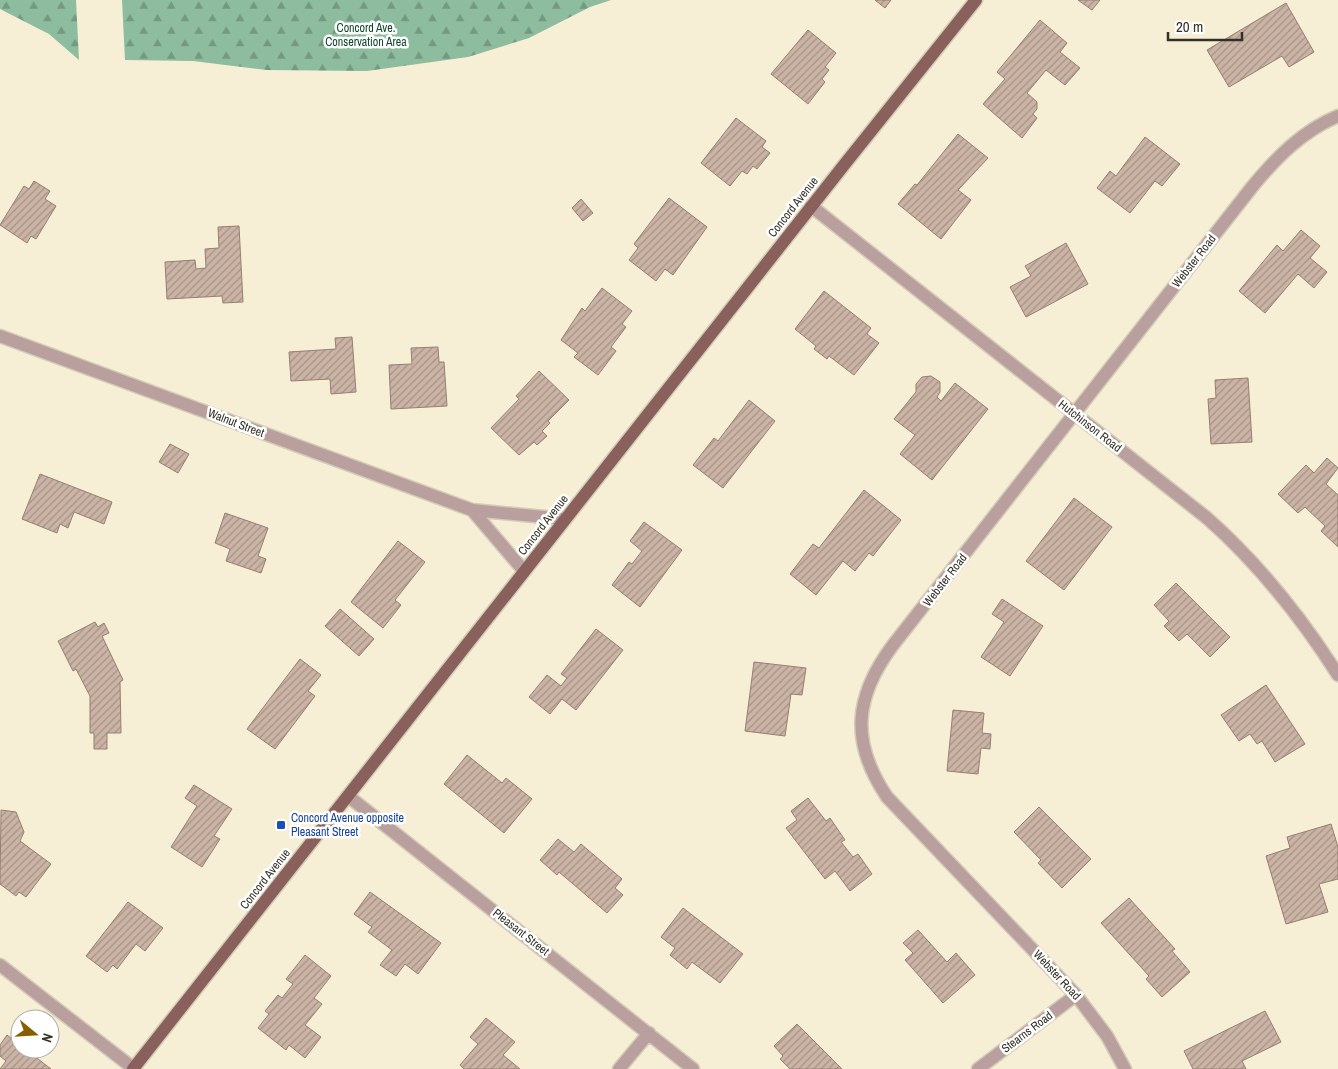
<svg xmlns="http://www.w3.org/2000/svg" width="1338" height="1069" viewBox="0 0 1338 1069" font-family="'Archivo Narrow',sans-serif">
<defs>
<pattern id="forest-firs" width="22" height="20" patternUnits="userSpaceOnUse" patternTransform="scale(1.25)"><rect width="22" height="20" fill="#8dbc9e"/><path d="M5 1l3.5 6h-7zM16 11l3.5 6h-7z" fill="#749981"/></pattern>
<pattern id="building-hatch" width="6" height="6" patternUnits="userSpaceOnUse" patternTransform="scale(1.25)"><rect width="6" height="6" fill="#cbb4a5"/><path d="M-1 1l2-2M0 6l6-6M5 7l2-2" fill="none" stroke="#a59386"/></pattern>
</defs>
<rect width="100%" height="100%" fill="#f6eed5"/>
<path fill="url(#forest-firs)" d="M0,0H76L79,60L49,34L0,9Z
M122,0H611L590,7L529,38L468,57L367,71L267,70L193,61L125,60Z"/>
<path fill="url(#building-hatch)" stroke="#957f71" d="M875,0H891L885,8Z
M1078,0H1100L1092,10Z
M1286,3L1314,52L1289,67L1282,56L1229,87L1207,50Z
M1040,20L1067,43L1060,52L1080,68L1065,85L1046,70L1027,93L1037,102V109L1033,114L1037,118L1022,138L983,104L1005,79L997,72Z
M808,30L836,53L825,67L829,70L822,79L825,82L808,104L771,74Z
M736,118L766,141L762,147L770,153L757,169L753,166L747,174L742,171L730,186L701,163Z
M958,134L988,158L958,190L971,200L941,239L898,204L915,184L917,185Z
M1145,137L1180,164L1162,186L1155,181L1130,213L1097,188L1110,171L1116,176Z
M34,181L50,191L45,199L56,206L36,239L31,236L27,243L0,225L24,186L29,189Z
M669,198L707,227L673,275L665,269L656,281L629,260L638,248L634,244Z
M581,199L593,213L583,221L572,208Z
M239,226L243,302L223,303L222,296L167,299L165,262L195,260L196,269L206,268L205,249L219,248L218,227Z
M1301,230L1320,246L1310,258L1327,272L1314,288L1298,274L1265,313L1239,291L1277,245L1283,251Z
M1066,243L1088,284L1026,317L1010,287L1031,276L1025,266Z
M602,288L632,311L622,324L626,327L611,347L616,351L598,375L574,357L578,353L561,340L582,308L585,311Z
M824,291L871,328L867,334L879,343L854,375L829,356L827,359L814,349L816,346L795,329Z
M352,337L356,392L331,394L330,379L291,381L289,352L336,349L335,338Z
M438,347L439,362H444L447,406L391,409L389,365L412,364L411,348Z
M539,371L569,400L548,421L550,423L542,431L547,436L537,445L534,442L519,455L491,428L519,399L516,396Z
M931,376L940,382V392L937,397L941,401L955,383L988,409L932,480L900,454L915,435L894,419L916,392V384L922,377Z
M1248,378L1252,442L1211,444L1208,399L1216,398L1215,380Z
M749,400L775,421L723,488L693,465L714,438L718,441Z
M170,444L189,454L178,473L159,462Z
M1327,458L1338,468L1326,484L1338,495V547L1321,531L1325,526L1305,507L1298,513L1278,494L1306,465L1314,473Z
M40,474L112,502L104,524L74,512L68,528L60,524L57,533L22,519Z
M864,490L901,520L873,556L869,553L855,571L843,561L816,595L790,574L813,544L819,548Z
M1074,498L1112,527L1064,590L1026,561Z
M225,513L268,528L258,556L266,559L261,573L226,561L230,549L215,543Z
M644,522L682,550L640,607L612,585L629,562L632,564L642,551L630,541Z
M398,541L425,562L395,600L401,605L383,628L351,602Z
M1176,583L1230,637L1210,657L1187,634L1179,641L1164,626L1169,621L1154,605Z
M1002,599L1043,626L1010,676L981,657L1004,622L992,614Z
M340,609L374,639L359,656L325,626Z
M95,622L98,627L104,623L109,633L102,636L123,680L120,682L121,733H107V749H94V733H90V696L76,669L73,671L58,641Z
M596,629L623,650L576,710L562,699L550,714L529,697L547,675L561,686L567,678L561,674Z
M300,659L321,675L308,691L315,696L275,749L247,729Z
M754,662L806,668L802,695L791,694L785,736L745,731Z
M1266,685L1305,744L1275,762L1262,741L1257,744L1250,734L1239,741L1221,715Z
M953,710L984,713L982,733L991,734L990,749L981,748L978,774L947,771Z
M467,755L502,783L506,778L532,799L504,833L444,784Z
M194,785L232,809L214,836L220,839L202,867L171,847L197,806L185,798Z
M808,798L826,821L830,818L845,840L841,842L853,857L858,854L872,874L850,891L835,871L825,879L786,828L797,820L791,811Z
M1039,807L1091,859L1062,888L1038,863L1041,860L1014,832Z
M1,810L16,812L24,832L20,841L51,864L26,897L19,892L16,896L0,884Z
M1331,824L1338,847V879L1319,884L1328,912L1286,924L1266,856L1290,848L1287,837Z
M558,839L574,852L581,844L622,879L615,888L623,895L607,913L559,872L557,875L540,860Z
M370,892L441,943L418,974L405,964L396,976L380,965L392,950L368,932L372,927L354,914Z
M1129,898L1175,949L1172,951L1190,972L1162,997L1146,979L1149,976L1101,923Z
M128,902L163,928L145,951L136,944L117,969L113,965L107,972L86,956Z
M683,908L743,954L720,983L692,962L687,969L670,955L675,948L661,937Z
M918,930L947,962L956,953L975,975L943,1003L905,960L913,953L903,943Z
M305,955L331,976L314,998L322,1004L305,1025L321,1037L305,1058L289,1045L286,1050L258,1028L269,1014L265,1011L278,995L282,998L293,984L286,979Z
M1265,1011L1281,1042L1242,1061L1246,1069H1193L1184,1051Z
M486,1018L515,1042L503,1055L520,1069H464L460,1065L478,1044L470,1037Z
M797,1024L842,1069H790L780,1059L783,1056L774,1046Z
M7,1035L20,1045V1049H25L51,1069H0L6,1061L0,1056V1045Z"/>
<g fill="none" stroke-linecap="round" stroke-linejoin="round">
<g stroke="#d3ccb6" stroke-width="15">
<path id="minor" d="M811,206L1207,518C1259,564 1301,617 1338,675
M0,336L472,510L565,519
M472,510L524,571
M348,796L693,1069
M0,965L133,1068
M619,1069L649,1033
M978,1069L1076,995
M1125,1069L1107,1036L1076,995L887,797C850,742 854,697 893,645L1252,187C1276,158 1302,131 1338,116"/>
</g>
<g stroke="#d3ccb6" stroke-width="15">
<path id="major" d="M133,1069L844,165L976,0"/>
</g>
<use href="#minor" stroke="#b9a09e" stroke-width="12"/>
<use href="#major" stroke="#8a605c" stroke-width="12"/>
</g>
<rect fill="#1a4fb4" stroke="#fff" stroke-width="2" x="276" y="820" width="10" height="10" rx="2.5"/>
<g text-anchor="middle" stroke-width="5" stroke-linejoin="round" paint-order="stroke">
<g font-size="12" fill="#0f482c" stroke="#fff">
<text x="366" y="32">Concord Ave.<tspan x="366" dy="14">Conservation Area</tspan></text>
</g>
<g font-size="12" fill="#333026" stroke="#fff">
<text transform="translate(793 207) rotate(-52)" y="4">Concord Avenue</text>
<text transform="translate(1194 261) rotate(-52)" y="4">Webster Road</text>
<text transform="translate(236 423) rotate(21)" y="4">Walnut Street</text>
<text transform="translate(1090 426) rotate(38)" y="4">Hutchinson Road</text>
<text transform="translate(543 525) rotate(-52)" y="4">Concord Avenue</text>
<text transform="translate(945 580) rotate(-52)" y="4">Webster Road</text>
<text transform="translate(265 879) rotate(-52)" y="4">Concord Avenue</text>
<text transform="translate(521 932) rotate(38)" y="4">Pleasant Street</text>
<text transform="translate(1057 975) rotate(47)" y="4">Webster Road</text>
<text transform="translate(1027 1032) rotate(-37)" y="4">Stearns Road</text>
</g>
<g font-size="12" fill="#164399" stroke="#fff" text-anchor="start">
<text x="291" y="822">Concord Avenue opposite<tspan x="291" dy="14">Pleasant Street</tspan></text>
</g>
</g>
<g transform="translate(35 1034) rotate(108)"><circle r="24" fill="#ffffff" stroke="#adaca8"/>
<path d="M0-4L9 19L0 12L-9 19Z" fill="#885e00"/>
<text y="-8" font-size="14" font-weight="bold" text-anchor="middle" fill="#333026">N</text>
</g>
<path d="M1168 32v8h74v-8" fill="none" stroke="#333026" stroke-width="2.5"/>
<text x="1176" y="32" font-size="15" fill="#333026" stroke="#ffffff" stroke-width="4" paint-order="stroke">20 m</text>
</svg>
